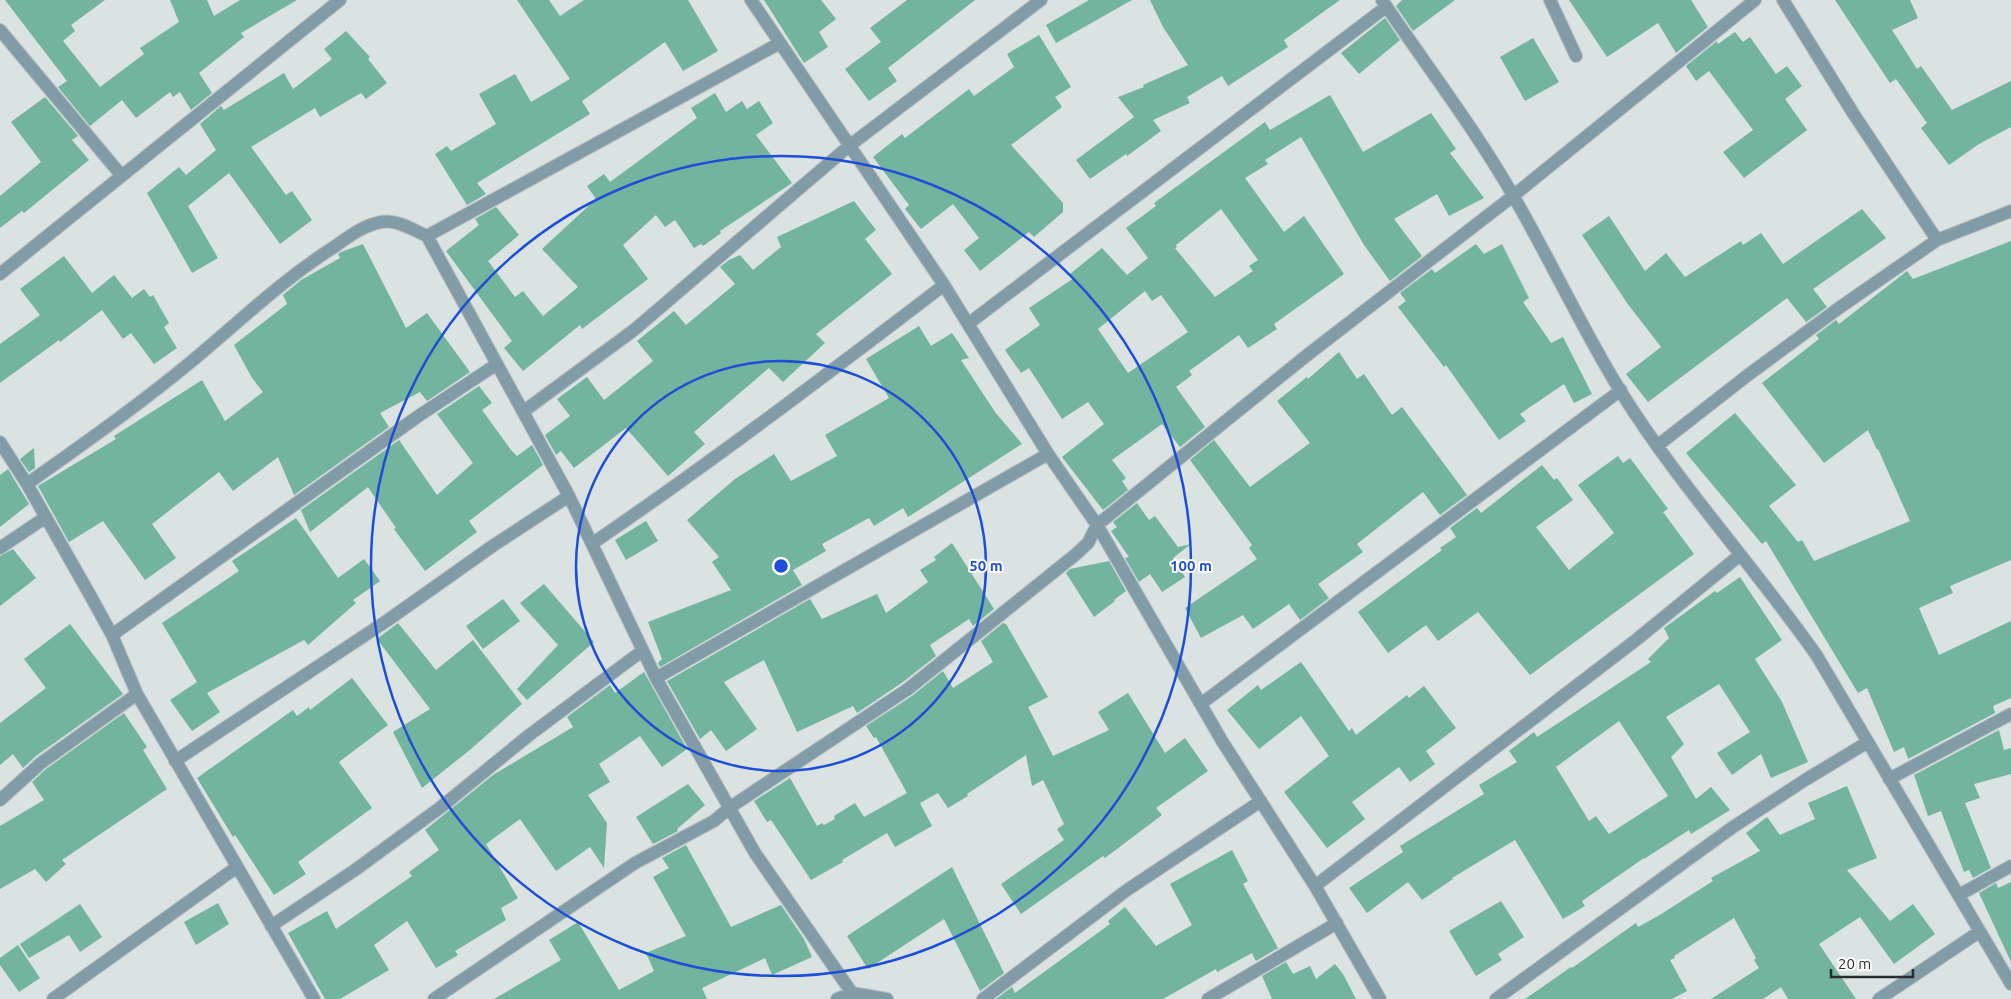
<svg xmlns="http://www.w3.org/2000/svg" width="2011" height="999" viewBox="0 0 2011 999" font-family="Ubuntu,sans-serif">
<rect width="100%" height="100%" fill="#dae2e2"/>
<path fill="#72b49d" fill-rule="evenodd" d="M5,0H105L71,25L75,31L63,41L100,87L144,54L140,48L179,22L170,0H207L214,16L240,0H297L241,33L244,37L199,73L212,93L191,110L180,92L173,97L170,92L136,118L122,100L90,126L58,87L67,81Z
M517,0H549L560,16L584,0H688L718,51L683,71L665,42L582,101L590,114L477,183L486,194L467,205L435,154L447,146L451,151L496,124L479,94L515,74L531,102L570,79Z
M764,0H821L836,19L819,32L828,47L804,63Z
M907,0H975L888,68L897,81L869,101L845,69L881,42L870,28Z
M1089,0H1132L1056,43L1046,25Z
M1150,0H1340L1284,40L1288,47L1228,86L1222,76L1187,97L1190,103L1153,120L1161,131L1127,156L1126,154L1090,179L1076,160L1134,117L1118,97L1144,87L1143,85L1188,65L1163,27Z
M1402,0H1455L1413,31L1396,6Z
M1569,0H1691L1708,27L1676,53L1658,23L1607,57Z
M1835,0H1910L1918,18L1892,30L1917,69L1921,66L1952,110L2011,81V127L1979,144L1949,165L1921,128L1927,123L1896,79L1890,83Z
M1385,18L1400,40L1359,74L1341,53Z
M346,31L370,57L368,59L387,83L366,99L361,93L320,117L315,108L251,147L286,195L292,191L312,220L280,244L229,173L188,206L218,258L192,273L147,193L179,167L186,175L216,150L200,124L221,106L224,110L284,73L293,89L332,59L324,49Z
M1735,32L1743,42L1750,37L1776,74L1787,66L1802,86L1785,99L1807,130L1744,178L1723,152L1753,130L1709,71L1696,81L1686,66L1717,41L1718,44Z
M1039,35L1071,87L1055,97L1062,107L1011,145L1063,203V212L1034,237L1029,232L980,271L964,250L979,238L953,204L921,229L905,209L909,205L873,157L902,134L905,138L969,89L974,96L1014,67L1007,54Z
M1533,38L1559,82L1525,101L1500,57Z
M715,93L726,112L742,101L747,109L759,101L773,123L756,135L792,183L720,231L721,233L703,246L701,244L694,248L675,220L665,227L656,215L623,245L648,279L582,329L580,325L523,371L504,348L512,341L446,251L479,225L475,219L496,207L519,235L488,261L515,297L523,291L543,316L578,287L542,249L596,199L587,186L604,174L610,182L697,118L691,108Z
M1330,95L1363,152L1431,113L1456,149L1450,153L1484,198L1449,216L1437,194L1394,219L1422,256L1390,281L1364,245L1301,137L1265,160L1268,164L1245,178L1284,232L1304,216L1344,274L1274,324L1277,329L1248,348L1239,335L1189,371L1192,375L1176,387L1205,427L1180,447L1162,424L1112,460L1126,478L1122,481L1128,490L1103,510L1062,457L1104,424L1088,402L1062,419L1029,368L1021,373L1005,350L1040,325L1029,308L1074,278L1070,274L1102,248L1127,275L1148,258L1126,228L1156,206L1154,203L1265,122L1270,130ZM1221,209L1258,260L1249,266L1253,271L1215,297L1175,248L1177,247L1176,245ZM1145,291L1152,301L1161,295L1188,332L1128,373L1098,329Z
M45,97L78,136L72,140L89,160L24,213L22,211L0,228V196L41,162L11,122Z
M854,201L876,230L865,239L892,274L816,334L825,343L783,382L769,368L694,432L705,444L668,476L626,428L574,468L561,451L556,455L545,435L570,416L557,399L587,377L604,400L653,361L637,341L674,311L686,325L735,284L720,267L729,260L740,255L753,270L781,247L777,237Z
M1862,209L1886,238L1813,289L1827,307L1806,322L1787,298L1648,402L1626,374L1661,347L1627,303L1582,235L1609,216L1645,271L1666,253L1685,277L1741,241L1743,245L1761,233L1783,264Z
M2011,241V560L1950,586L1953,593L1919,608L1939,655L2011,621V698L1993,706L1995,713L1908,759L1904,747L1894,752L1867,688L1858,693L1766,541L1762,544L1686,453L1735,413L1796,485L1769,506L1798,542L1802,540L1814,561L1910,521L1878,449L1877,450L1868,430L1824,463L1762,383L1819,339L1816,335L1836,320L1839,324L1907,271L1913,279Z
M363,244L406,328L427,313L470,372L427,401L420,392L380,413L389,427L294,495L278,457L233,491L219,472L152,524L176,558L145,580L103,521L69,542L38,486L116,439L114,436L202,380L225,421L263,392L252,378L234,345L287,304L283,295L301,280L340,258L338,254L341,252Z
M1476,244L1484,254L1502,244L1529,298L1523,302L1551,343L1563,337L1592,394L1574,403L1564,384L1520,414L1526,421L1499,440L1446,365L1444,367L1398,307L1406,301L1400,293L1432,269L1435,273Z
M64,256L92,293L114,275L132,298L144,289L150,297L153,295L169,323L164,327L177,348L154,364L131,333L123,339L102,310L60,342L59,340L0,383V344L40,315L20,289Z
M919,326L931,346L952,333L969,358L961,360L995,412L1022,444L908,517L903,508L874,526L869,518L822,544L826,551L793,570L802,585L660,667L658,663L662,659L648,622L731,590L712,562L719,557L687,520L735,479L774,454L791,481L837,456L825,435L889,398L866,359Z
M1339,352L1357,379L1364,374L1392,415L1402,407L1467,495L1440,515L1423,492L1357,544L1363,552L1318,584L1329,598L1300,620L1289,604L1253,629L1243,615L1201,638L1185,608L1257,559L1249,548L1252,545L1190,460L1214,440L1250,487L1310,443L1277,401L1307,377L1308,379Z
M479,386L492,403L482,410L511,450L517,456L532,445L543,465L469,521L477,532L425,571L394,529L396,528L368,487L310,532L301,510L399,440L437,495L473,463L437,414Z
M34,448L35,468L29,472L20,459Z
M1618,456L1623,463L1630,458L1668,509L1663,512L1694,554L1530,675L1478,612L1438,641L1426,625L1388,653L1358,612L1442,550L1440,548L1456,537L1450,528L1477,508L1481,513L1542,465L1554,480L1557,478L1573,500L1536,527L1569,570L1614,533L1578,485Z
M8,469L29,504L0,527V475Z
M1137,503L1149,520L1155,516L1178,547L1191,544L1173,558L1185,577L1162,592L1150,574L1139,582L1125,558L1129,557L1111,531L1117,527L1113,522Z
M296,518L338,578L364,559L380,581L353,600L356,603L308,645L304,640L207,693L220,712L192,731L170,700L197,682L162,623L239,571L232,561Z
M646,521L658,541L626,560L615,540Z
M952,543L994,609L973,626L969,619L930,645L936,656L903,682L857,713L853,706L797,732L764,660L724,682L757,729L726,751L711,730L700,739L667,681L810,599L822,619L877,594L886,613L928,582L920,570L936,560L934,557Z
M13,549L36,578L0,606V556Z
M1109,561L1126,591L1114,600L1115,601L1094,617L1066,573L1070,569Z
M1740,577L1782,640L1755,659L1782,702L1808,762L1771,778L1761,754L1732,775L1717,753L1750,732L1719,684L1666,717L1684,744L1671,757L1696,799L1711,787L1730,810L1691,834L1689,830L1644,859V858L1582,901L1585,906L1563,919L1515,840L1452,878L1453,879L1422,900L1408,882L1367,913L1349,888L1403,852L1400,846L1484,794L1479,785L1517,762L1509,751L1534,732L1537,737L1651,662L1648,659L1669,638L1664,628L1715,591L1717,593ZM1619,721L1668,796L1609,834L1596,816L1589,821L1556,767Z
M544,584L594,642L527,700L517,689L558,645L520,603Z
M503,599L520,621L483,649L466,626Z
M398,623L436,670L473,640L522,704L471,749L422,788L393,732L430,709L377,639Z
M1003,623L1006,624L1048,697L1028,707L1053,756L1109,730L1098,712L1128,693L1165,753L1185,738L1208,771L1156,808L1162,815L1105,858L1103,856L1021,914L1001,884L1064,840L1057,829L1064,824L1043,780L1032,786L1026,755L967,794L968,796L948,808L938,793L920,803L932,826L895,847L887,833L842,860L843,862L811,880L771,820L767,822L754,801L790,778L817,826L822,823L824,825L835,819L834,816L855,803L864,817L907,793L876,737L874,738L866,726L912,696L943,671L953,688L993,662L981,641Z
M70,624L123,694L36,756L23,768L13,754L0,765V723L46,688L24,659Z
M1301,662L1349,731L1352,728L1356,735L1407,695L1409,698L1424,686L1456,728L1426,751L1435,764L1410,782L1399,767L1352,802L1365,819L1327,848L1284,792L1329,756L1301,716L1259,749L1227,710L1258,685L1261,690Z
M644,672L687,749L662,767L640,736L599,764L610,782L588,795L607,823L604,868L590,847L556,871L520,819L486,844L518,898L501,908L506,920L455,951L458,955L436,968L407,921L374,945L389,970L340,999H325L288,933L327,911L336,929L412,876L409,872L439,850L425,830L493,775L573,727L567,717L610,685L615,693Z
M352,678L388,725L339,762L372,808L298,862L306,874L274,895L235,835L233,837L197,778L293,710L297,716L309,707L310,710Z
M124,713L147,747L143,750L167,789L62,860L66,864L46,882L35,869L0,889V826L44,800L32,782L46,769Z
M1999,730L2004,750L2011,748V774L1974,784L1980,798L1965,803L1991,868L1973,878L1969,870L1964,872L1941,811L1928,816L1914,775Z
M688,784L705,805L677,829L678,831L653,844L636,817Z
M1847,786L1877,858L1847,870L1890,921L1913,904L1935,934L1894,964L1860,917L1819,944L1856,999H1788L1781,987L1763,999H1711L1759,968L1754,960L1756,958L1734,918L1674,956L1675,958L1670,960L1687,991L1672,999H1525L1571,967L1572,968L1636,923L1638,927L1658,916L1713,881L1711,878L1760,851L1746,833L1767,817L1780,835L1815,819L1808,803Z
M686,845L731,927L781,905L804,939L812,957L772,975L765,958L702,988L707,999H494L561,960L549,940L578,922L619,990L654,971L646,953L686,936L653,877L669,868L662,858Z
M1232,850L1248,881L1243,884L1278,948L1256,961L1252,953L1217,972L1216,969L1163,999H996L1012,987L1015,993L1110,924L1108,921L1125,907L1156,946L1192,925L1170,884Z
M952,867L1004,973L980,991L944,919L868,969L847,936Z
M2011,882V962L1979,893L1996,883L1998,888Z
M1501,901L1524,937L1498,954L1502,960L1476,976L1449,931Z
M218,903L229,924L196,945L184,922Z
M80,904L102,937L80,952L69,935L29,958L20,944Z
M18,945L40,978L19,992L0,965V958Z
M1286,962L1293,974L1310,966L1316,979L1335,964L1343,974L1356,999H1272L1262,976Z"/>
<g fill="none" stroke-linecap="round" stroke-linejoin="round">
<g stroke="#b7bebe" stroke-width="14">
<path id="minor" d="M751,0L944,285L1048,454L1097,525L1222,741L1315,886L1380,999
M1382,0C1426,65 1475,129 1514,197C1551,261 1582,329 1621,392C1679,485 1754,566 1817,656L2011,984
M1550,0L1576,56
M1783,0L1853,113L1937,240
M0,30L121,175
M427,236L780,43
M0,274L340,0
M968,324L1386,7
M524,411L634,330L849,146L1041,0
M0,442L27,484L90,595L112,635L137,694L314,999
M1657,446L1748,375L1839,308L1937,240L2011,211
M27,484C83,444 139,405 192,361C239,322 282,280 334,247C348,237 364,225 381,222C397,219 413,230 427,236L569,496L656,678L1048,454
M593,543C713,461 829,373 944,285
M0,548L46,517
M112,635L417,417L497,364
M656,678L755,853L852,993
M1202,703L1621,390
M175,761L388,620L494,545L569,496
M1889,779L2011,714
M0,800L41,763L137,694
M1315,886L1636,640L1740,555
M1959,895L2011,866
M271,926L355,870L441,807L528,736L642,651
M53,999L237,867
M434,999L635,863L714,821L729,808L908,689L1075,555L1088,543L1097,525L1306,356L1513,196L1755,0
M837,999L852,993L887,999
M983,999L1127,890L1261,801
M1208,999L1337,923
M1496,999L1733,827L1805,780L1868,742
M1879,999L1979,932"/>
</g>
<use href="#minor" stroke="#819ca7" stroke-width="12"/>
</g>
<g fill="none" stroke="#1d4ed8" stroke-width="2.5">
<circle cx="781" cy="566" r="205"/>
<circle cx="781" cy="566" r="410"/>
</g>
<circle cx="781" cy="566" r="8" fill="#1d4ed8" stroke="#fff" stroke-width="2.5"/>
<g font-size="15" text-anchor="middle" font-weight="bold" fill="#1d4ed8" stroke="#fff" stroke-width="4" stroke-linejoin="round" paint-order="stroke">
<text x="986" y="571">50 m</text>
<text x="1191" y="571">100 m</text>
</g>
<path d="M1831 969v8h82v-8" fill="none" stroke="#292d2d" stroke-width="2.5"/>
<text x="1838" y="969" font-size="15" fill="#292d2d" stroke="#ffffff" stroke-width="4" paint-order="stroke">20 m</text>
</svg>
